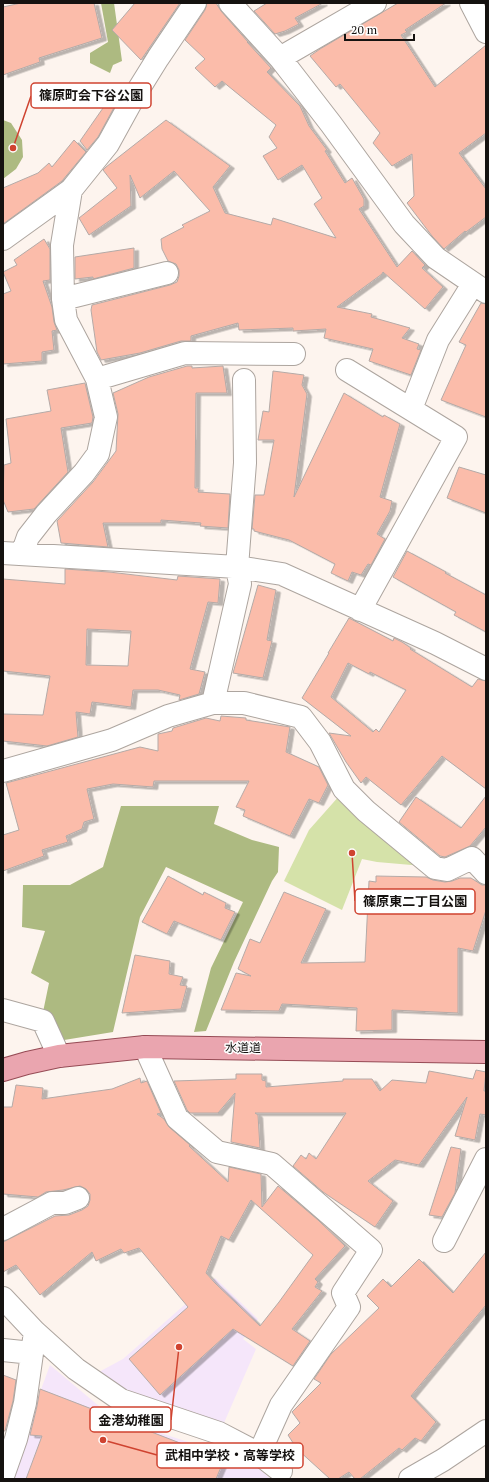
<svg xmlns="http://www.w3.org/2000/svg" width="489" height="1482" viewBox="0 0 489 1482" font-family="'PT Serif','Noto Sans JP',serif">
<defs>
<filter id="shadow"><feDropShadow dx="4.5" dy="2.5" stdDeviation="0" flood-color="#0004"/></filter>
</defs>
<rect width="100%" height="100%" fill="#fdf4ee"/>
<path fill="#f5e6fa" d="M215,1278L258,1319L243,1339L256,1349L224,1423L125,1390L97,1373L123,1359Z
M50,1365L112,1417L252,1463L271,1479H8Z"/>
<path fill="#d5e2a9" d="M340,795L423,866L377,862L362,859L342,910L284,881L309,830Z"/>
<path fill="#adba81" d="M101,3H114L122,61L113,65L110,73L90,63V53L108,42Z
M3,120L11,123L22,140L23,157L16,169L3,179Z
M121,806H219L214,824L252,840L279,847L278,872L272,881L234,962L206,1031L194,1032L211,968L243,902L166,867L140,917L113,1032L58,1041L43,1012L49,983L31,973L45,931L22,927L23,885H70L103,867Z"/>
<path fill="#fbbcaa" stroke="#b4aaa7" fill-rule="evenodd" filter="url(#shadow)" d="M21,3H94L102,38L39,58L40,62L3,75V7Z
M135,3H180L141,60L112,30Z
M207,3H216L221,11L248,42H247L271,68L267,72L300,106L309,126L327,150L325,151L345,183L352,178L364,199V206L359,209L397,267L412,251L425,265L422,268L443,287L425,309L383,272L382,274L337,307L372,314L371,317L410,328L402,338L419,344L417,349L421,350L411,375L369,361L373,349L324,338L326,329L293,331V328L239,330L238,323L191,336V341H181L140,353L101,360L97,352L91,310L92,305L170,285L177,282L179,276V270L176,264L168,261L162,249L161,239L184,227L182,225L210,211L174,171L140,198L130,175L131,206L89,235L79,218L117,188L103,170L106,167L166,120L230,166L213,187L225,213L271,225L273,218L336,238L314,204L322,198L302,165L278,180L263,156L277,148L269,137L276,125L222,81L215,87L195,68L205,59L185,40L205,10Z
M267,3H323L295,18L299,24L285,31L275,34L254,11Z
M398,3H446L405,30L407,32L401,35L435,87L486,45V133L459,153L486,189V217L466,232L465,231L444,249L432,236L407,203L414,196L412,154L392,166L373,143L380,133L340,84L336,87L310,56L320,49Z
M110,98L117,102L98,137L87,150L80,141Z
M74,140L86,152L62,181L3,224V188L38,173L49,163L52,167Z
M44,239L50,249V280L43,281L52,307L54,322L57,330L52,331L54,350L42,352V361L3,364V294L11,291L3,272L17,265L14,260Z
M134,248V268L93,279V277L75,279V257Z
M481,303L486,304V417L441,400L466,345L459,342Z
M187,366H192V368L223,366L227,393H196L195,488H199L198,492L230,494L228,528L200,526L201,523L161,520V523H103L108,547L61,543L57,521L93,482L116,451L118,414L113,393L149,377Z
M273,371L304,375L302,385L307,394L294,497L344,393L383,417L384,415L400,424L380,497L392,501L390,511L377,534L385,539L371,565L368,564L361,575L352,572L348,581L331,573L335,564L289,540L254,531V529H252L255,495H264L274,440H258L263,411L269,412Z
M85,383L93,417L92,423L61,428L68,472L34,509L8,512L3,500L4,465L11,463L6,419L51,411L47,390Z
M459,467L486,475V513L447,498Z
M407,551L446,572L445,573L486,595V632L454,615L456,612L393,577Z
M65,569L109,572L177,580L178,576L220,579L218,603L208,602L190,669L205,672L199,694L179,700L180,695L158,690H133L131,707L92,702L90,714L76,712L78,737L47,746L3,741V714L43,715L50,676L3,671V579L65,584ZM87,629L131,631L128,666L86,665Z
M258,585L276,590L267,640L272,641L263,678L233,673Z
M349,618L393,641L394,638L402,642L411,648L410,649L472,687L478,679L486,681V789L442,756L401,805L366,777L361,783L346,762L329,733L351,736L302,698L329,653H328ZM348,663L369,674L370,672L406,690L379,732L376,729L373,732L331,697Z
M221,716L246,718V720L290,727L286,752L319,767L328,785L319,803L309,799L290,836L243,816L245,810L236,807L249,781H154L153,787L113,784L87,789L94,819L84,822L82,829L66,836L68,842L42,850L44,856L3,871V835L19,830L6,783L140,747L158,751V734L172,731L173,728L206,718L220,721Z
M486,796V827L470,846L445,857L440,856L399,822L416,797L461,828Z
M168,876L203,895L204,892L226,903L225,908L235,912L221,940L174,921L167,934L142,922Z
M376,876L426,877L433,880L445,882L452,881L460,878H471L482,885H486V910L473,951L458,948V1013L392,1010V1030L356,1031L357,1008L282,1004L279,1011L221,1010L236,973L251,976L238,969L250,939L260,943L284,892L326,909L301,963L365,962L369,881L376,882Z
M135,955L170,961L169,974L183,977L180,985L187,986L181,1009L122,1013Z
M476,1070L486,1072L484,1091H486V1115L480,1114L475,1140L455,1136L467,1097L419,1165L395,1160L368,1181L393,1201L375,1227L323,1192L293,1166L301,1155L306,1159L309,1153L316,1159L346,1113H255L258,1115L260,1148L231,1142L235,1093L218,1113H190L187,1110L174,1081L236,1079V1074H262V1080L266,1081V1087L343,1081V1079H372L380,1091L392,1080L426,1083L429,1071L473,1079Z
M140,1078L141,1083L147,1081L161,1113L157,1114L164,1119L169,1127L190,1145L189,1146L228,1182L229,1167L261,1174L262,1207L278,1186L318,1220L345,1246L315,1279L318,1282L315,1287L322,1291L292,1329L310,1341L293,1366L233,1329L160,1395L129,1359L188,1307L139,1248L124,1253L121,1249L96,1261L92,1252L40,1295L16,1265L3,1272V1242L55,1216L69,1215L82,1210L88,1206L90,1200V1194L86,1189L80,1186L63,1190L46,1192L38,1197L3,1194V1107H12L16,1085L43,1088L42,1099L112,1089ZM251,1200L313,1255L279,1302L260,1326L215,1283L206,1273L221,1236L229,1240Z
M451,1147L461,1149L455,1193L442,1217L429,1215Z
M486,1252V1305L411,1396L436,1422L421,1441L415,1438L402,1450L399,1448L360,1479H355L349,1472L338,1479H330L297,1449L288,1435L300,1423L292,1412L321,1383L314,1379L331,1354L379,1308L367,1296L383,1279L391,1287L419,1259L453,1293Z
M3,1375L16,1380L13,1401L5,1431H3Z
M40,1389L224,1460L216,1479H26L42,1436L30,1435L37,1406Z"/>
<g fill="none" stroke-linecap="round" stroke-linejoin="round">
<g stroke="#ada59f" stroke-width="24">
<path id="minor" d="M230,3L280,58L331,124L404,224L436,258L486,292
M471,3L486,32
M280,58L375,3
M71,190L62,245L63,299L66,320L97,379
M3,239L71,190L108,144L135,95L158,58L195,3
M63,299L167,273
M347,370L456,437L360,610
M411,409L438,340L473,284
M3,553L237,567L282,574L435,643L486,669
M22,554L28,537L46,514L84,473L98,454L106,417L97,379L185,353L294,354
M213,703L240,584L237,567L245,463L244,380
M3,771L112,740L168,716L213,703H244L301,717L320,742L344,789L366,811L435,868L447,870L472,858L486,873
M3,1010L43,1021L59,1056
M145,1047L177,1118L217,1152L272,1164L371,1250L343,1293L349,1307L281,1405L259,1454
M3,1229L52,1203H65L78,1198
M444,1241L486,1159
M3,1298L35,1332L76,1369L121,1400L219,1433L259,1454L281,1471
M3,1350L32,1353
M3,1476L16,1439L25,1403L35,1332
M410,1479L443,1460L486,1431"/>
</g>
<g stroke="#964b55" stroke-width="24">
<path id="major" d="M3,1070L27,1063L59,1056L145,1047L486,1052"/>
</g>
<use href="#minor" stroke="#fff" stroke-width="22"/>
<use href="#major" stroke="#eaa5af" stroke-width="22"/>
</g>
<g text-anchor="middle" stroke-width="3" stroke-linejoin="round" paint-order="stroke">
<g font-size="12" fill="#151210" stroke="#fff">
<text transform="translate(243 1048) rotate(1)" y="4">水道道</text>
</g>
</g>
<path fill="none" stroke="#cf4330" stroke-width="1.5" d="M13 148L31 96M352 853L355 901M179 1347L171 1420M103 1440L157 1455"/>
<g fill="#cf4330" stroke="#fff" stroke-width="1.5">
<circle cx="13" cy="148" r="4"/>
<circle cx="352" cy="853" r="4"/>
<circle cx="179" cy="1347" r="4"/>
<circle cx="103" cy="1440" r="4"/>
</g>
<g fill="#fff" stroke="#cf4330" stroke-width="1.5">
<rect x="31" y="83" width="120" height="25" rx="4"/>
<rect x="355" y="889" width="120" height="25" rx="4"/>
<rect x="90" y="1407" width="81" height="25" rx="4"/>
<rect x="157" y="1443" width="146" height="25" rx="4"/>
</g>
<g font-size="13" text-anchor="middle" font-weight="bold" fill="#151210">
<text x="91" y="100">篠原町会下谷公園</text>
<text x="415" y="906">篠原東二丁目公園</text>
<text x="131" y="1425">金港幼稚園</text>
<text x="230" y="1460">武相中学校・高等学校</text>
</g>
<rect width="489" height="1482" fill="none" stroke="#151210" stroke-width="8"/>
<path d="M345 34v6h69v-6" fill="none" stroke="#151210" stroke-width="2"/>
<text x="351" y="34" font-size="12" fill="#151210" stroke="#ffffff" stroke-width="3" paint-order="stroke">20 m</text>
</svg>
